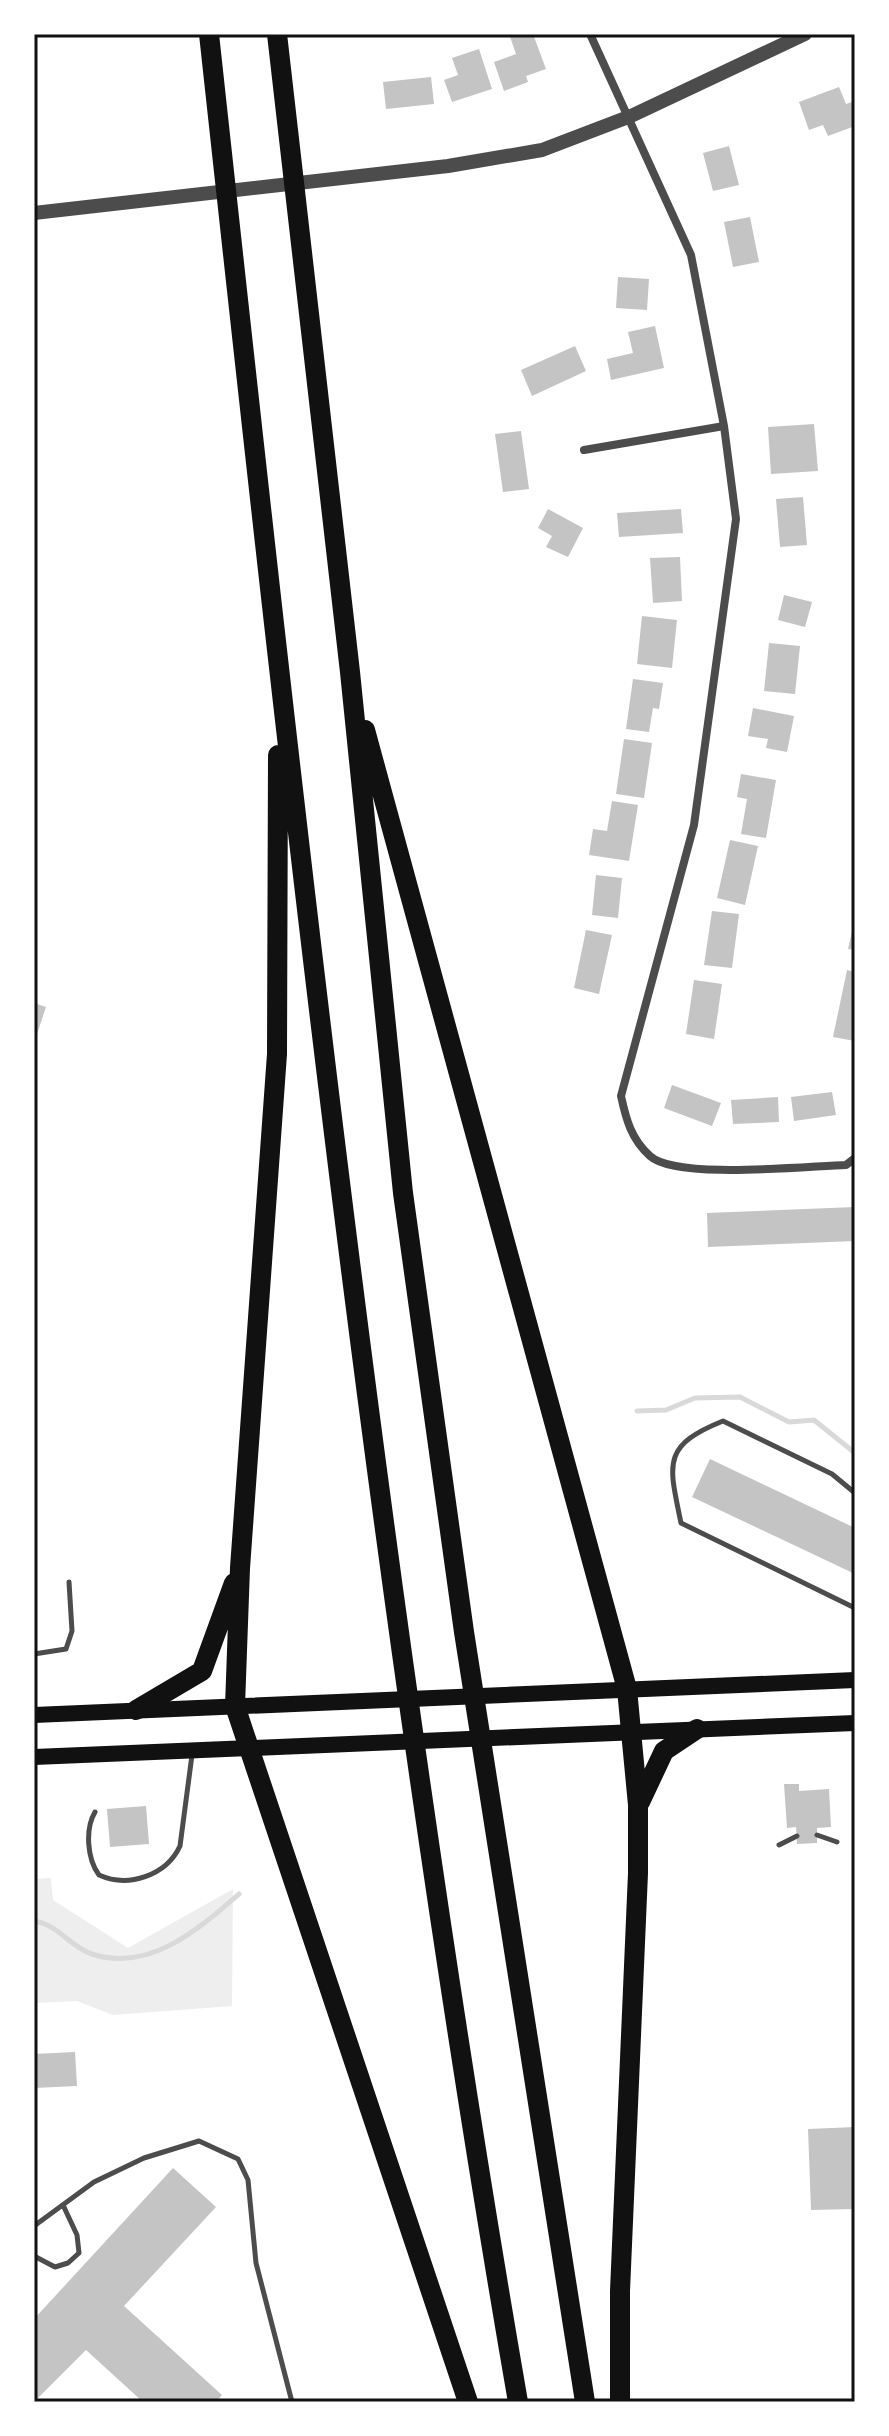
<svg xmlns="http://www.w3.org/2000/svg" width="889" height="2436" viewBox="0 0 889 2436" font-family="'Open Sans',sans-serif">
<rect width="100%" height="100%" fill="#fff"/>
<path fill="#eee" d="M51,1878L53,1900L128,1948L233,1889L232,2006L113,2015L77,2001L34,2003V1879Z"/>
<g fill="none" stroke-linecap="round" stroke-linejoin="round">
<path stroke="#d9d9d9" stroke-width="5" d="M637,1411L666,1410L695,1398L740,1397L789,1422L814,1420L855,1453
M34,1921C59,1925 70,1947 92,1954C149,1973 199,1929 239,1894"/>
</g>
<path fill="#c4c4c4" d="M509,34H533L546,69L526,76L528,82L504,91L494,62L516,54Z
M479,49L492,89L452,102L444,80L458,75L452,58Z
M431,77L434,104L386,109L383,82Z
M839,87L846,104L855,101V126L828,136L823,125L809,130L799,102Z
M729,146L739,185L713,191L703,153Z
M750,217L759,262L733,267L724,222Z
M618,277L649,279L647,310L616,308Z
M655,326L664,368L611,380L607,359L633,353L628,332Z
M575,346L586,371L532,396L521,370Z
M814,424L818,471L771,474L768,427Z
M521,431L529,489L503,492L495,434Z
M803,497L807,545L780,547L776,499Z
M548,509L583,528L568,557L546,547L552,536L538,528Z
M681,509L683,533L619,537L617,513Z
M680,557L682,601L653,603L650,558Z
M784,595L812,602L805,627L778,620Z
M642,616L677,620L672,668L637,664Z
M769,643L800,646L795,694L764,691Z
M633,679L663,683L659,709L653,708L649,732L626,729Z
M753,708L794,716L787,752L766,748L768,739L748,736Z
M624,739L652,743L644,798L616,794Z
M741,774L776,780L766,838L741,834L747,799L737,797Z
M612,801L638,805L629,861L589,855L593,829L607,831Z
M730,840L758,846L745,905L717,898Z
M596,875L622,878L618,918L592,915Z
M712,911L739,914L732,968L704,965Z
M854,923H855V950L848,949Z
M586,930L612,935L599,994L574,988Z
M847,970L855,972V1041L833,1037Z
M694,980L722,984L714,1039L686,1034Z
M34,1003L46,1007L35,1040H34Z
M672,1085L721,1103L712,1126L664,1108Z
M832,1092L836,1115L794,1121L791,1097Z
M778,1097L779,1122L733,1124L731,1100Z
M855,1207V1241L708,1247L707,1213Z
M710,1459L855,1528V1574L692,1497Z
M784,1784H799V1791L829,1789L831,1827L817,1828V1843L797,1844L796,1827L787,1828Z
M146,1806L149,1844L110,1847L107,1809Z
M75,2052L77,2086L34,2088V2054Z
M855,2127V2209L811,2210L808,2129Z
M173,2168L216,2207L124,2306L222,2395L216,2402H143L86,2350L34,2402V2319Z"/>
<g fill="none" stroke-linecap="round" stroke-linejoin="round">
<path stroke="#4c4c4c" stroke-width="5" d="M855,1493L832,1474L723,1421C661,1446 669,1464 681,1523L855,1608
M34,1654L66,1649L72,1631L69,1582
M95,1812C85,1829 87,1859 99,1875C128,1888 166,1876 180,1846L192,1755
M817,1835L837,1842
M779,1845L797,1836
M34,2226L94,2182L144,2158L199,2141L238,2159L248,2180L256,2263L292,2402
M34,2256L55,2267L68,2263L79,2253L77,2235L63,2205"/>
<path stroke="#4c4c4c" stroke-width="8" d="M590,34L691,255L724,426L736,519L694,825L621,1096C626,1119 631,1139 650,1156C676,1180 808,1166 846,1165L855,1158
M584,450L724,426"/>
<path stroke="#4c4c4c" stroke-width="14" d="M34,213L448,166L542,150L631,116L805,34"/>
<path stroke="#111" stroke-width="16" d="M34,1715L855,1680
M34,1757L855,1723"/>
<path stroke="#111" stroke-width="20" d="M209,34C295,825 382,1617 518,2402
M277,34L350,672L403,1193L464,1632L585,2402
M365,730L627,1689L638,1805V1873L620,2291V2402
M278,755L277,1054L240,1568L235,1706L468,2402
M136,1710L202,1671L234,1583
M640,1802L664,1751L697,1729"/>
</g>
<rect width="889" height="2436" fill="none" stroke="#ffffff" stroke-width="72"/>
<rect x="36" y="36" width="817" height="2364" fill="none" stroke="#111" stroke-width="3"/>
</svg>
